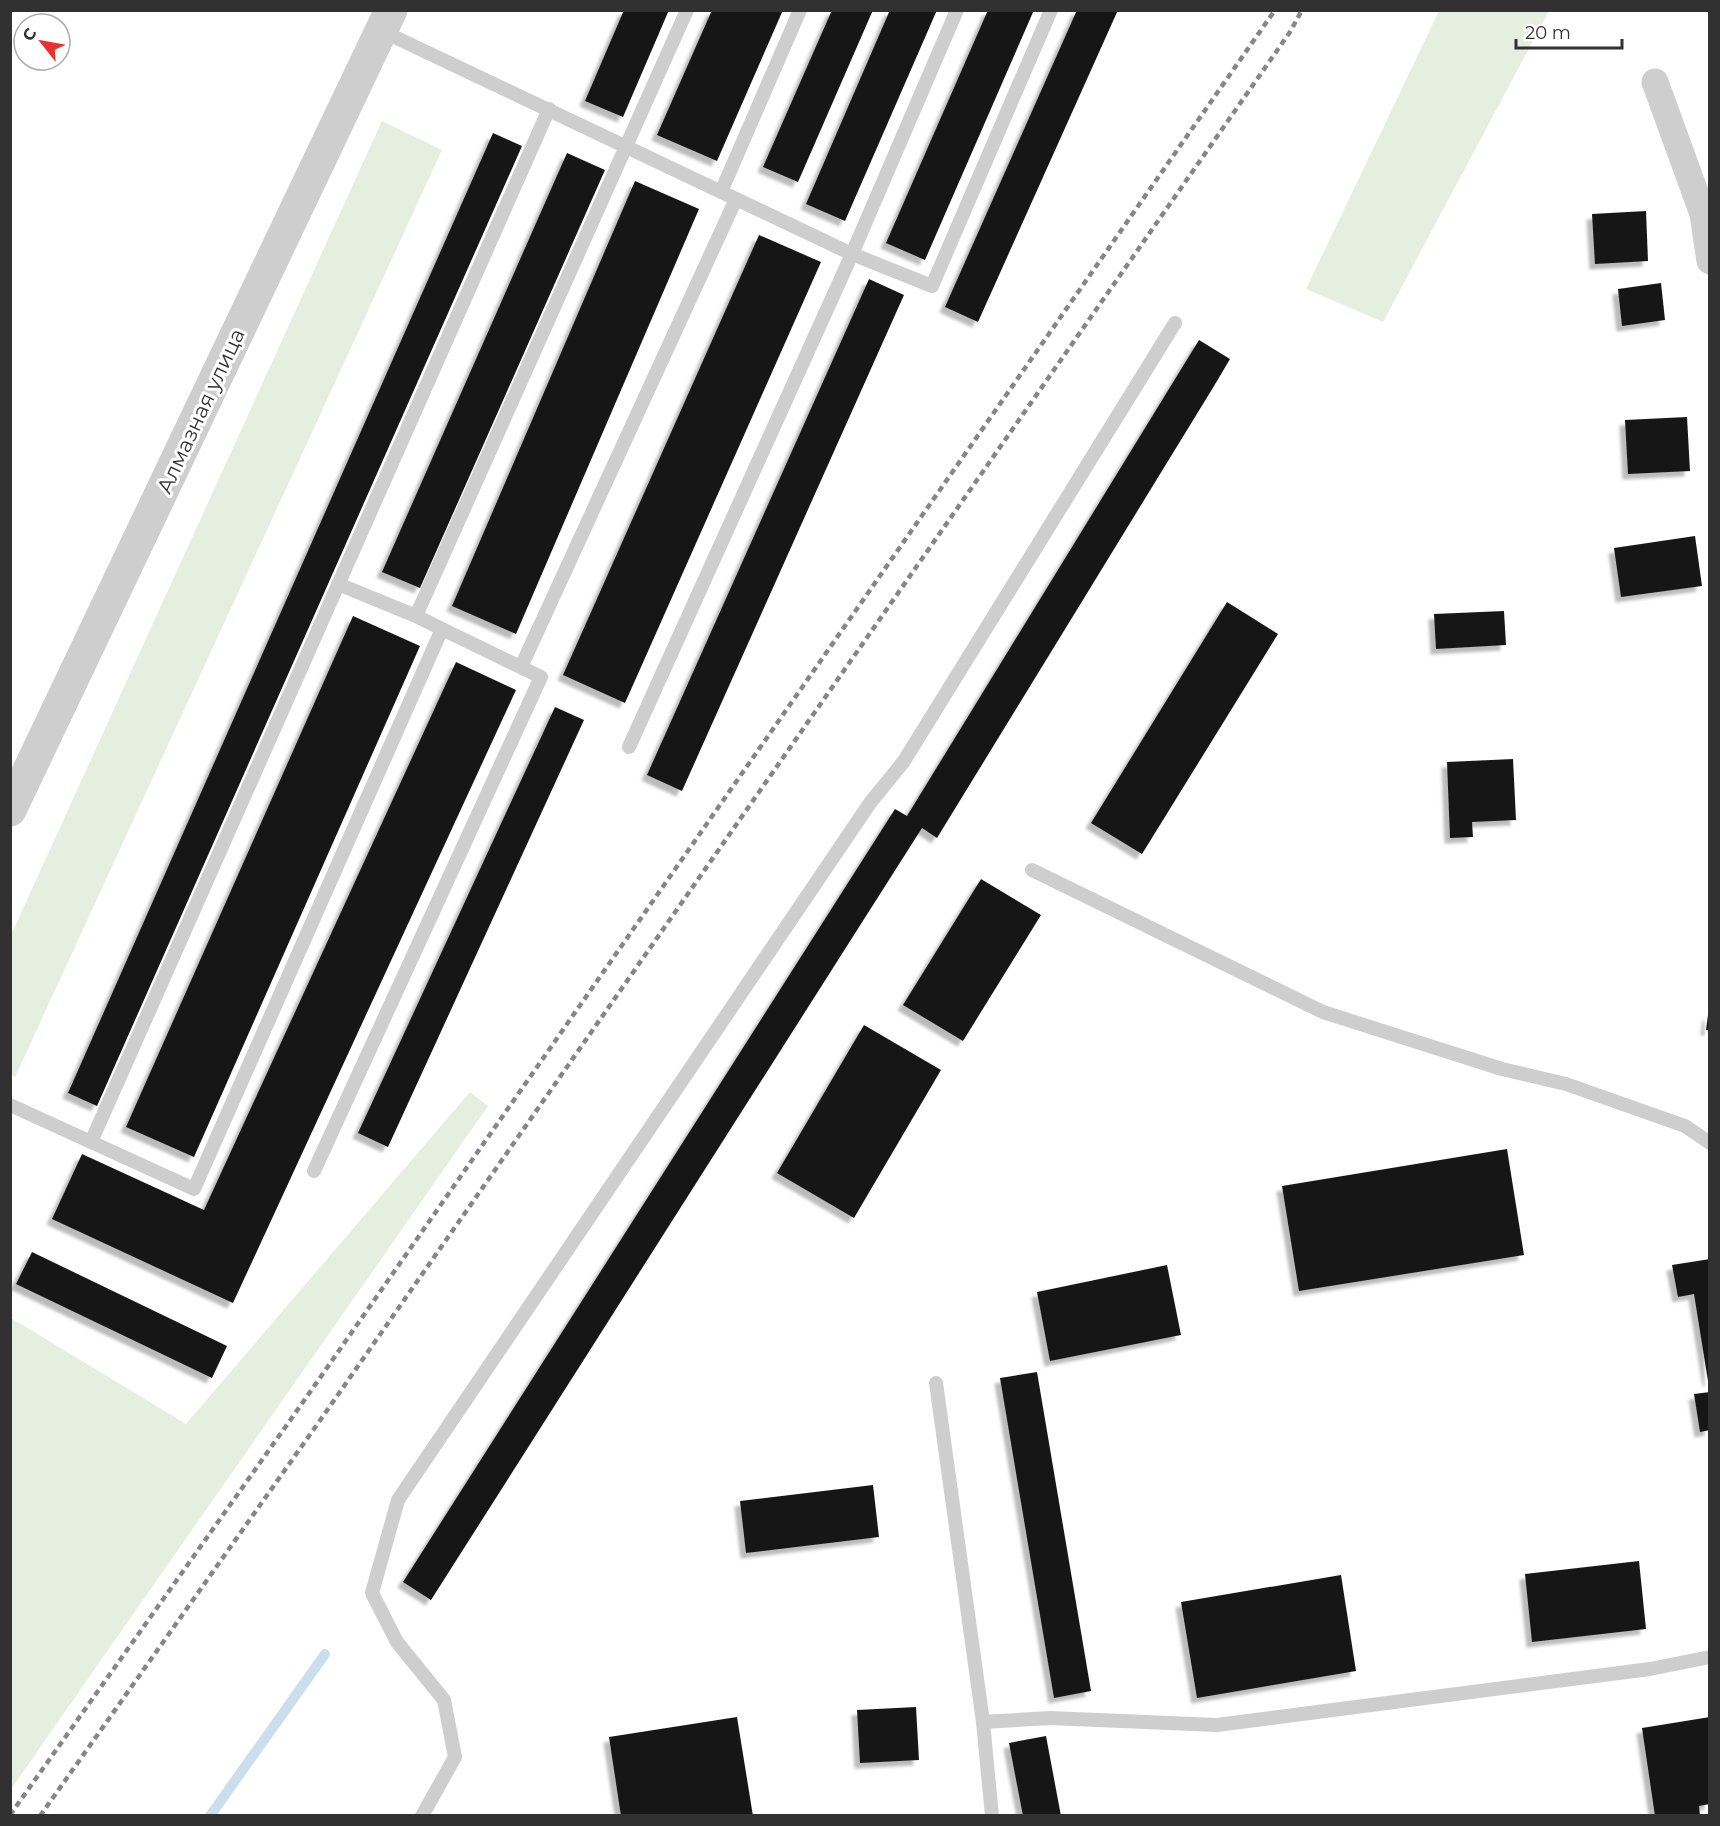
<svg xmlns="http://www.w3.org/2000/svg" width="1720" height="1826" viewBox="0 0 1720 1826" font-family="Montserrat,sans-serif">
<defs>
<filter id="shadow"><feDropShadow dx="-5.5" dy="5.5" stdDeviation="1.5" flood-color="#0004"/></filter>
</defs>
<rect width="100%" height="100%" fill="#fff"/>
<path fill="#e6eedf" d="M1439,11H1549L1383,322L1306,289Z
M382,121L442,150L15,1077L10,1074L11,935Z
M470,1092L488,1106L11,1789V1318L186,1424Z"/>
<g fill="none" stroke-linecap="round" stroke-linejoin="round">
<path stroke="#cbdeee" stroke-width="10" d="M210,1816L325,1654"/>
</g>
<path fill="#181818" filter="url(#shadow)" d="M624,10H669L623,117L585,101Z
M712,10H783L717,161L657,135Z
M832,10H873L798,182L763,167Z
M890,10H937L845,221L806,204Z
M988,10H1034L925,260L886,243Z
M1077,10H1118L978,322L945,307Z
M493,133L522,146L97,1106L68,1093Z
M567,153L605,170L420,588L382,572Z
M635,181L699,209L516,634L452,606Z
M1646,211L1648,261L1595,264L1592,214Z
M759,235L821,262L625,703L563,675Z
M869,279L904,295L682,791L647,775Z
M1661,283L1665,320L1622,326L1618,289Z
M1199,340L1230,359L1214,386L937,838L922,828L431,1600L403,1582L895,809L907,816Z
M1687,417L1690,471L1628,474L1625,420Z
M1695,536L1702,586L1621,597L1614,548Z
M1227,602L1278,634L1142,854L1091,823Z
M1504,611L1506,645L1436,649L1434,614Z
M353,616L420,646L194,1157L126,1127Z
M456,662L516,690L233,1303L52,1219L82,1154L204,1210Z
M555,707L584,720L388,1147L358,1133Z
M1513,759L1516,820L1472,822L1473,837L1450,838L1447,762Z
M981,879L1041,915L963,1041L903,1005Z
M1708,1015H1710V1030H1706Z
M864,1025L941,1070L854,1218L777,1173Z
M1507,1149L1524,1255L1299,1291L1282,1186Z
M32,1252L227,1346L212,1378L16,1284Z
M1710,1259V1381H1708L1694,1294L1678,1297L1672,1265Z
M1167,1265L1181,1335L1050,1361L1037,1292Z
M1037,1372L1091,1691L1054,1698L1000,1378Z
M1710,1392V1430L1700,1432L1694,1394Z
M873,1485L879,1537L746,1553L740,1501Z
M1639,1561L1646,1629L1532,1642L1525,1574Z
M1341,1575L1356,1671L1197,1698L1181,1602Z
M916,1707L919,1760L860,1763L857,1710Z
M737,1717L753,1816H621L609,1737Z
M1710,1717V1804L1699,1806L1700,1816H1655L1642,1728Z
M1046,1736L1061,1816H1023L1009,1743Z"/>
<g fill="none" stroke-linecap="round" stroke-linejoin="round">
<path stroke="#cecece" stroke-width="14" d="M957,10L852,254L932,286L1051,10
M382,31L852,254L629,747
M721,192L800,10
M338,584L416,616
M521,667L736,199
M1032,870L1323,1012L1502,1069L1566,1084L1685,1126L1710,1143
M10,1105L194,1189L442,629L416,616L687,10
M91,1142L549,109
M314,1171L541,677L442,629
M936,1383L983,1722L992,1816
M983,1722L1050,1718L1217,1725L1650,1669L1710,1657
M422,1816L455,1757L444,1700L397,1642L372,1593L398,1500L870,803L904,761L1175,323"/>
<path stroke="#cecece" stroke-width="27" d="M1655,82L1703,214L1710,261"/>
<path stroke="#cecece" stroke-width="33" d="M10,810L391,10"/>
<path stroke="#868686" stroke-width="4.5" stroke-dasharray="6 4.5" stroke-linecap="butt" d="M10,1815L301,1405L1275,10
M40,1816L321,1419L1290,32L1302,10"/>
</g>
<g text-anchor="middle" stroke-width="6" stroke-linejoin="round" paint-order="stroke">
<g font-size="21" fill="#313131" stroke="#fff">
<text transform="translate(201 411) rotate(-65)" y="7">Алмазная улица</text>
</g>
</g>
<rect width="1720" height="1826" fill="none" stroke="#313131" stroke-width="24"/>
<g transform="translate(42 42) rotate(301)"><circle r="28" fill="#ffffff" stroke="#adadad" stroke-width="1.5"/>
<path d="M0-4.5L10 22L0 15L-10 22Z" fill="#ec302f"/>
<text y="-9" font-size="16" font-weight="bold" text-anchor="middle" fill="#313131">С</text>
</g>
<path d="M1516 39v9h106v-9" fill="none" stroke="#313131" stroke-width="3"/>
<text x="1525" y="39" font-size="18" fill="#313131" stroke="#ffffff" stroke-width="4.5" paint-order="stroke">20 m</text>
</svg>
